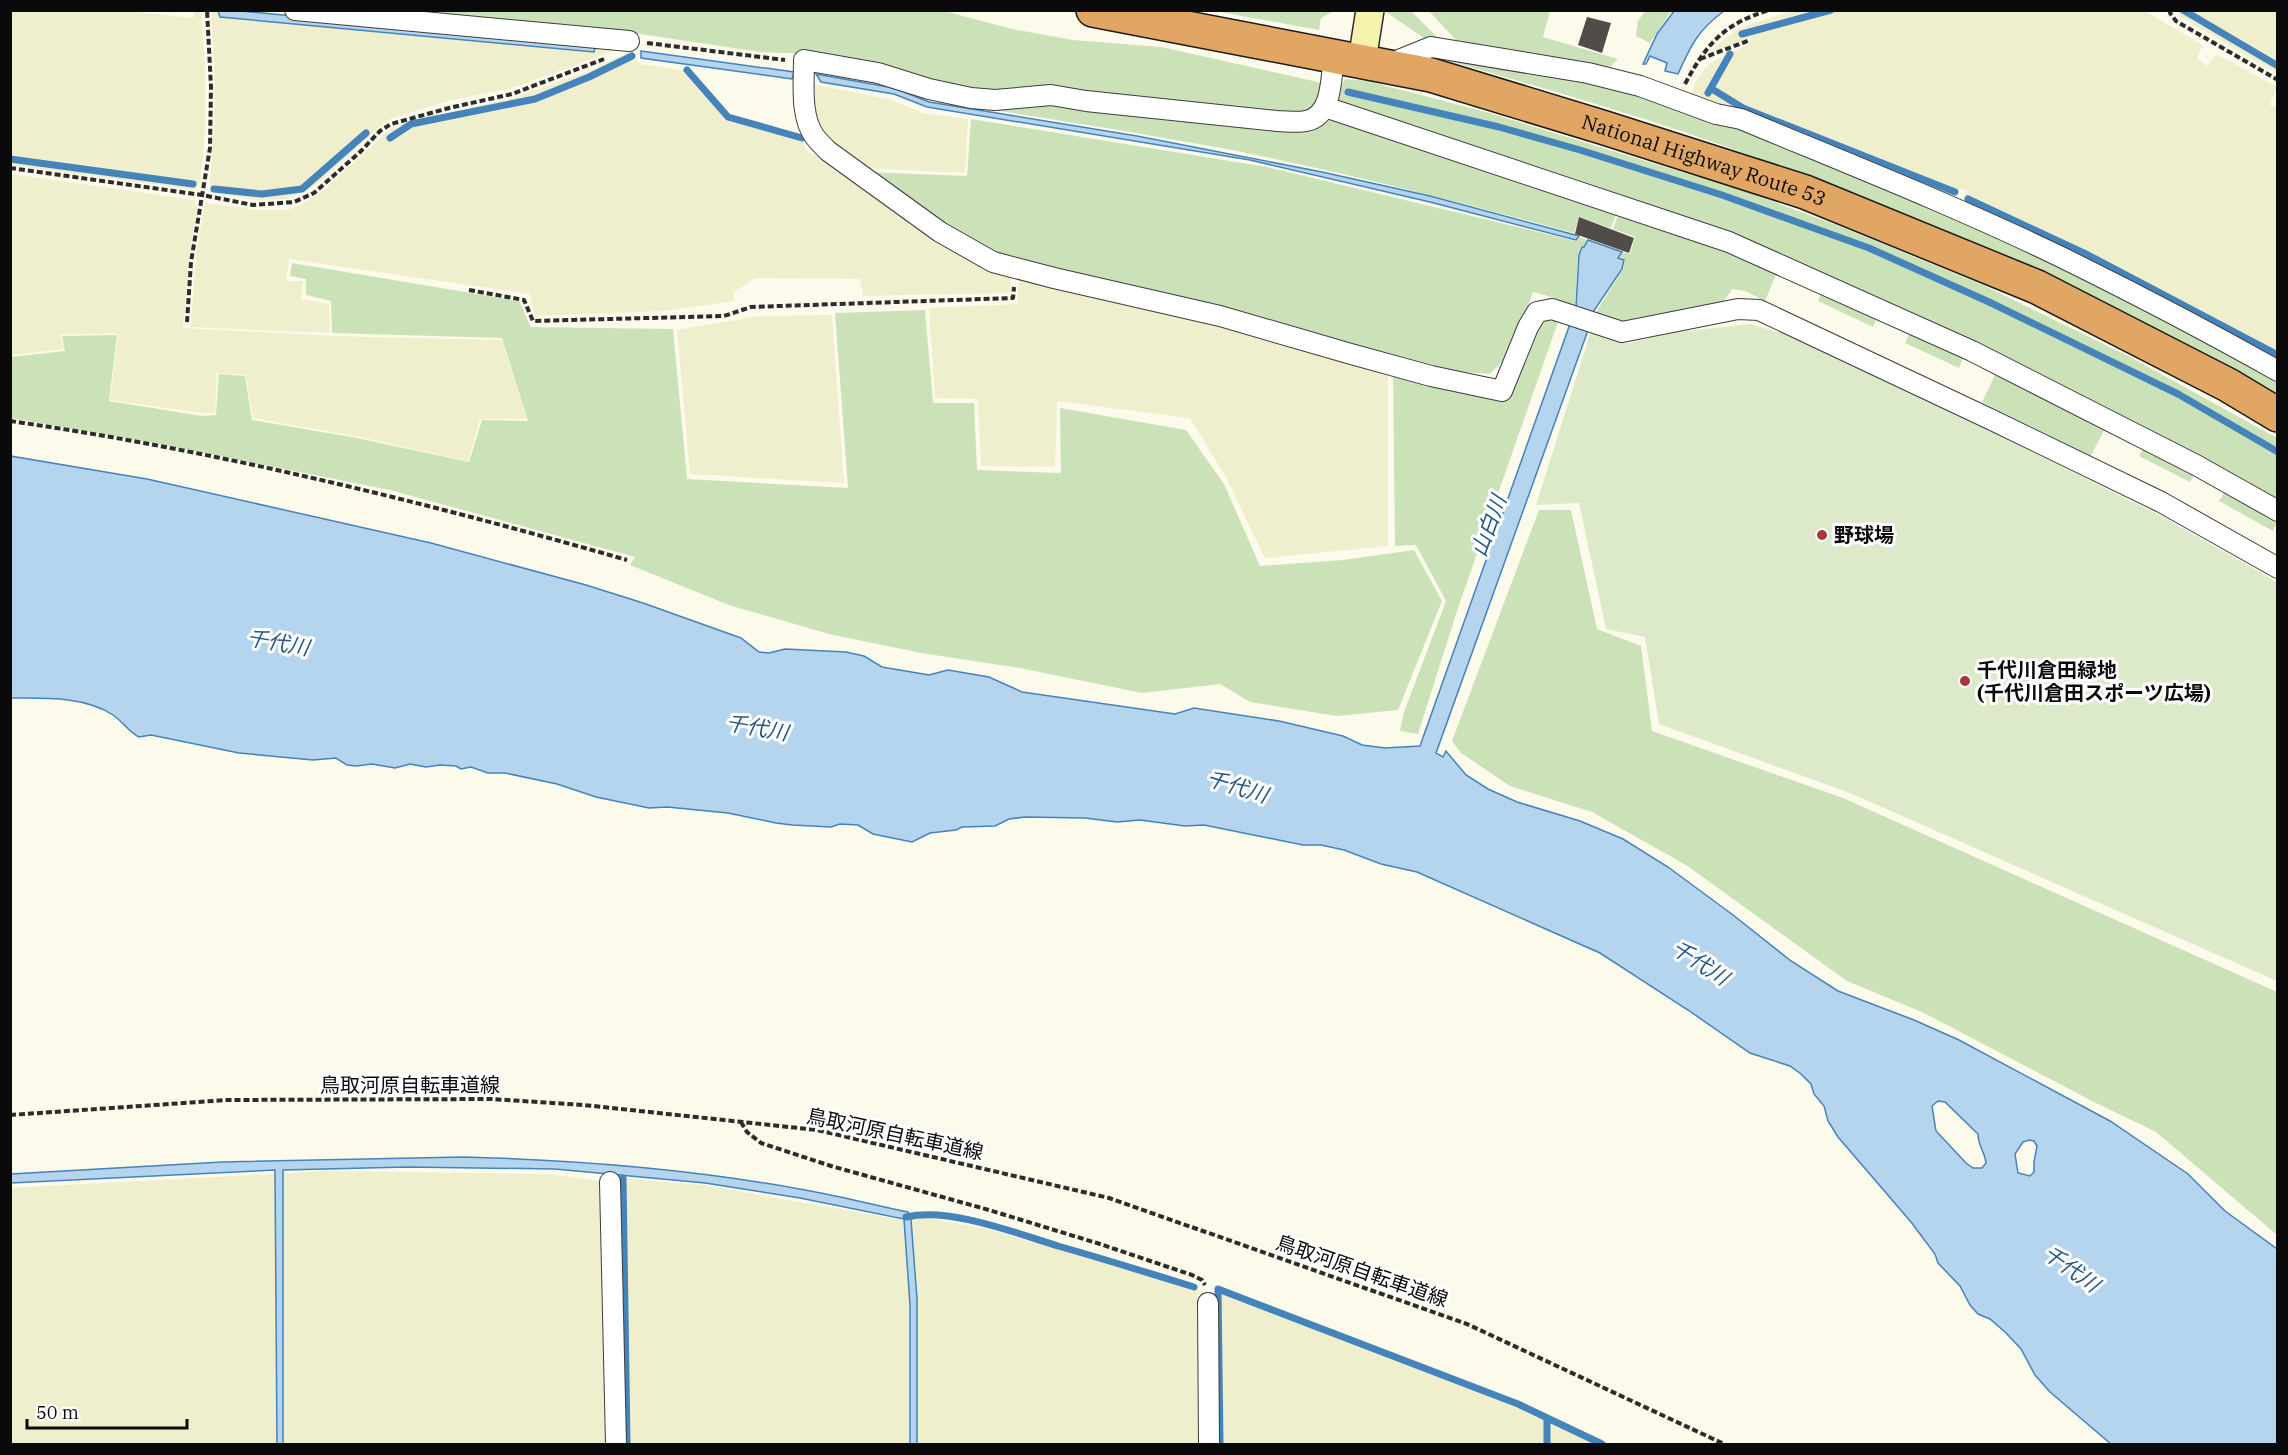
<svg xmlns="http://www.w3.org/2000/svg" width="2288" height="1455" viewBox="0 0 2288 1455" font-family="'IBM Plex Serif','Noto Sans JP',serif">
<rect width="100%" height="100%" fill="#fcfaea"/>
<path fill="#efeecd" d="M123,11L193,18L195,11H201L205,66V131L201,177L196,190L11,165V11Z
M213,11H254L607,44L610,52L513,88L448,101L392,118L379,127L316,185L287,199L258,200L209,192L215,117L214,51L211,20Z
M1793,11H2147L2146,12L2203,45L2197,58L2207,66L2216,54L2277,87L2270,105L2278,108L2277,361L1961,203L1967,190L1959,188L1954,199L1725,105L1722,111L1690,99L1696,81L1705,68L1712,62L1750,43L1751,37L1714,51L1716,45L1741,27Z
M2177,11H2277V73L2179,16Z
M630,51L640,64L686,71L725,119L801,140L808,152L837,165L994,271L1011,277V293L863,296L860,279L755,278L734,292V301L664,311L535,316L530,294L289,259L286,281H303L301,299L329,304L330,333L191,327L196,255L205,203L257,210H287L301,205L323,191L388,131L402,124L513,98L589,71Z
M811,84L888,99L923,113L968,119L965,173L864,168L821,133L812,110Z
M11,174L194,200L197,208L189,256L183,328L333,336L502,340L527,419H480L468,461L360,437L253,418L246,375L217,373L215,413H201L110,400L118,334H60L64,349L11,355Z
M1019,278L1233,325L1388,371V546L1265,558L1227,479L1190,418L1057,401L1055,467L981,466L978,399L935,398L929,308L1017,304Z
M832,315L844,483L690,474L677,330L759,316Z
M326,1171L547,1174L601,1181L607,1444H11V1188Z
M616,1178L703,1185L902,1220L920,1217L987,1229L1199,1289L1200,1294L1197,1295L1198,1444H622Z
M1217,1289L1455,1381L1598,1444H1216Z"/>
<path fill="#cbe2b8" d="M1383,10L1411,11L1442,42L1431,43Z
M351,11H944L1012,29L1073,40L1161,47L1322,83L1319,101L1306,115L1004,96L807,54L760,52L640,34H606Z
M1215,11H1334L1321,18L1319,30Z
M1429,11H1550L1543,37L1618,59L1611,66L1603,68L1464,49Z
M1645,11H1671L1650,43L1636,36L1638,21Z
M1428,55L1595,80L1747,129L2041,255L2277,379V396L1804,176C1682,127 1555,91 1428,55Z
M813,67L1035,103L1339,120L1616,215L1611,228L1579,217L1574,233C1457,201 1340,171 1221,148C1124,130 1027,115 930,100L890,85L809,71Z
M1345,79L1367,81L1486,112L1750,193L1839,226L1983,285L2130,357L2277,438V502L1746,240L1594,185L1340,103L1336,98L1338,91Z
M971,119L1267,167L1576,241L1579,237L1587,240L1584,246H1581L1578,255L1575,306L1545,295L1533,292L1513,350L1490,374L1449,371L992,253L924,214L868,172L967,176Z
M1618,215L1705,243L1777,272L1765,301L1745,291L1732,289L1720,307L1622,324L1595,314L1623,269L1625,260L1620,258L1622,252L1630,254L1635,237L1613,229Z
M292,263L519,301L531,327L673,329L687,479L848,488L835,313L925,310L933,403H974L977,470L1061,473L1060,408L1186,430L1224,484L1260,566L1343,560L1414,550L1442,601L1398,710L1337,716L1250,702L1220,684L1142,693L1020,668L921,653L829,634L729,605L630,565L635,557L390,490L154,443L11,418V357L65,351L62,336L117,335L109,401L202,416L216,415L219,374L245,376L252,420L357,438L469,462L482,420L528,421L502,338L332,333L331,301L306,295V279L290,276Z
M1822,292L1877,318L1873,327L1818,301Z
M1559,319L1457,611L1418,734L1400,731L1404,712L1446,601L1416,545L1395,546L1393,373L1505,398L1532,335L1544,321Z
M1910,332L1963,358L1959,368L1905,343Z
M1996,373L2105,429L2090,457L1982,402Z
M2143,449L2194,475L2190,482L2139,456Z
M2225,492L2277,521L2273,531L2219,501Z
M1539,510H1571L1597,629L1641,646L1652,731L1843,798L2277,992V1235L2156,1132L2094,1102L1924,1013L1847,981L1686,865L1592,812L1510,786L1461,753L1452,741Z"/>
<path fill="#dceac9" d="M1750,324L1788,335L1864,368L2163,517L2277,582V981L1850,793L1659,724L1645,637L1606,629L1579,503L1536,505L1591,331L1617,342L1628,343L1677,332Z"/>
<path fill="#b5d4ed" stroke="#4583bb" stroke-width="1.5" fill-rule="evenodd" d="M218,11H240L596,45L594,52L220,17Z
M1674,11H1724C1698,30 1691,45 1678,74L1665,71L1667,63L1650,56L1646,64H1643L1657,34Z
M641,51L794,72L792,79L641,58Z
M816,74L894,88L929,102L1137,136L1322,172L1430,196L1579,236L1576,240L1430,202L1250,160L927,107L894,94L821,82Z
M1588,240L1622,252L1618,258L1624,260L1622,269L1593,312L1587,333L1436,753L1443,757L1446,751L1466,775L1488,789L1517,802L1580,821L1623,839L1668,867L1733,915L1791,961L1838,991L1914,1020L1959,1040L2110,1121L2188,1174L2225,1211L2277,1249V1444H2111L2050,1392L2035,1375L2021,1349L2006,1333L1990,1319L1978,1314L1970,1305L1960,1286L1938,1263L1935,1254L1911,1222L1838,1137L1828,1121L1824,1106L1814,1094L1811,1084L1801,1074L1790,1066L1750,1053L1688,1010L1600,953L1417,872L1381,864L1344,850L1321,845H1303L1204,825L1185,826L1140,820L1117,822L1085,818L1025,817L1009,819L995,826L962,827L956,830L930,833L912,842L873,834L858,825L840,824L831,827L792,825L776,823L728,813L667,807L649,808L596,797L557,784L505,773H488L471,767L461,769L456,766L440,765L426,767L410,764L395,768L372,764L356,766L347,765L336,758L313,760L239,753L151,735L139,737C129,732 123,722 113,715C85,696 43,698 11,698L10,456L147,479L431,543L586,585L643,603L741,638L759,652L769,653L785,649L846,652L864,656L882,667L929,675L948,670L989,677L1022,692L1175,714L1194,708L1279,721L1343,736L1362,745L1385,748L1420,746L1576,307L1579,255L1582,247H1584ZM1938,1101L1945,1102L1978,1134C1978,1146 1985,1152 1986,1163L1982,1168H1973L1966,1163L1936,1131L1932,1106ZM2029,1140L2034,1141L2037,1146L2034,1162V1172L2030,1176L2018,1173L2015,1154L2023,1142Z
M463,1157C577,1160 692,1169 805,1190C839,1196 874,1205 908,1212L911,1220L917,1299V1444H910V1305L904,1219L800,1198L705,1183L555,1169L408,1167L283,1170V1444H277L275,1170L11,1183V1174L222,1162Z"/>
<g fill="none" stroke-linecap="round" stroke-linejoin="round">
<path stroke="#4583bb" stroke-width="7" d="M2183,10L2278,66
M1742,34L1831,10
M687,70L728,117L802,138
M1712,89L1743,108L1955,192
M1348,92L1499,127L1580,150L1722,195L1869,248L1989,302L2178,394L2278,452
M1708,93L1730,54
M390,138L411,124L535,99L589,77L632,56
M10,159L193,184
M214,189L262,194L302,189L366,133
M1968,199L2088,255L2278,355
M623,1178L627,1444
M906,1217C949,1207 1016,1233 1058,1246C1104,1259 1149,1273 1194,1287
M1218,1289L1518,1404L1602,1444
M1218,1291L1220,1444
M1547,1444V1419"/>
</g>
<path fill="#514c48" d="M1587,17L1611,23L1602,53L1578,45Z
M1579,217L1634,238L1629,253L1575,234Z"/>
<g fill="none" stroke-linecap="round" stroke-linejoin="round">
<g stroke="#3d3d3d" stroke-width="22">
<path id="street" d="M295,10L629,41
M1334,55C1331,77 1333,116 1306,121C1297,123 1286,121 1277,121L1086,101L1051,95L995,100L971,98L929,89L878,73L804,60C804,83 800,117 815,137C819,142 824,147 828,151L940,232L993,262L1054,278L1220,316L1351,354L1431,376L1502,391L1528,327L1537,312L1552,309L1622,332L1738,309L1759,310L1990,419L2161,502L2278,568
M1389,64L1431,47L1588,73L1640,86L1716,114L1741,119C1849,164 1958,207 2063,258C2136,294 2207,331 2278,371
M1325,107L1729,242L1972,351L2196,465L2278,511
M610,1182L616,1444
M1208,1303L1209,1444"/>
</g>
<g stroke="#2c2c2c" stroke-width="30">
<path id="secondary" d="M1362,61L1370,10"/>
</g>
<g stroke="#1b1b1b" stroke-width="36">
<g id="highway">
<path id="s1" d="M1093,10L1431,75L1605,128L1805,192L2037,287L2228,385L2278,415"/>
</g>
</g>
<path stroke="#2c2c2c" stroke-width="4" stroke-dasharray="6 3" stroke-linecap="butt" d="M2171,10L2170,13L2176,21L2278,80
M647,43L785,60
M1700,59L1750,40
M1685,84C1707,43 1724,24 1769,10
M10,168L202,195L253,205L294,202L314,193L360,152L380,131L391,124L449,108L512,94L604,59
M469,290L524,300L533,321L724,316L751,307L1013,298L1014,287
M187,322L191,262L210,148L211,87L207,10
M10,421C219,451 425,502 627,560
M10,1115L227,1100L491,1099L584,1105L817,1130L1109,1198L1467,1324L1724,1444
M741,1122L747,1132L761,1143L831,1166L989,1210L1100,1244L1192,1275L1202,1280L1205,1285"/>
<use href="#street" stroke="#fff" stroke-width="20"/>
<use href="#secondary" stroke="#f4f2ad" stroke-width="27"/>
<use href="#highway" stroke="#e1a663" stroke-width="33"/>
</g>
<g fill="#a73835" stroke="#fff" stroke-width="2">
<circle cx="1822" cy="535" r="6"/>
<circle cx="1965" cy="681" r="6"/>
</g>
<g text-anchor="middle" stroke-width="6" stroke-linejoin="round" paint-order="stroke">
<g font-size="20" fill="#0a0a0a" stroke="#fff">
<text dy="7" stroke="none"><textPath href="#s1" startOffset="630">National Highway Route 53</textPath></text>
<text x="410" y="1092">鳥取河原自転車道線</text>
<text transform="translate(895 1134) rotate(12)" y="7">鳥取河原自転車道線</text>
<text transform="translate(1362 1271) rotate(19)" y="7">鳥取河原自転車道線</text>
</g>
<g font-size="20" font-weight="bold" fill="#0a0a0a" stroke="#fff" text-anchor="start">
<text x="1834" y="542">野球場</text>
<text x="1977" y="677">千代川倉田緑地<tspan x="1977" dy="23">(千代川倉田スポーツ広場)</tspan></text>
</g>
<g font-size="21" font-style="italic" fill="#25578b" stroke="#fff">
<text transform="translate(1489 526) rotate(-70)" y="7">山白川</text>
<text transform="translate(278 643) rotate(10)" y="7">千代川</text>
<text transform="translate(757 728) rotate(10)" y="7">千代川</text>
<text transform="translate(1237 787) rotate(17)" y="7">千代川</text>
<text transform="translate(1700 963) rotate(33)" y="7">千代川</text>
<text transform="translate(2071 1269) rotate(36)" y="7">千代川</text>
</g>
</g>
<rect width="2288" height="1455" fill="none" stroke="#0a0a0a" stroke-width="24"/>
<path d="M27 1419v9h160v-9" fill="none" stroke="#0a0a0a" stroke-width="3"/>
<text x="36" y="1419" font-size="18" fill="#0a0a0a" stroke="#ffffff" stroke-width="4.5" paint-order="stroke">50 m</text>
</svg>
